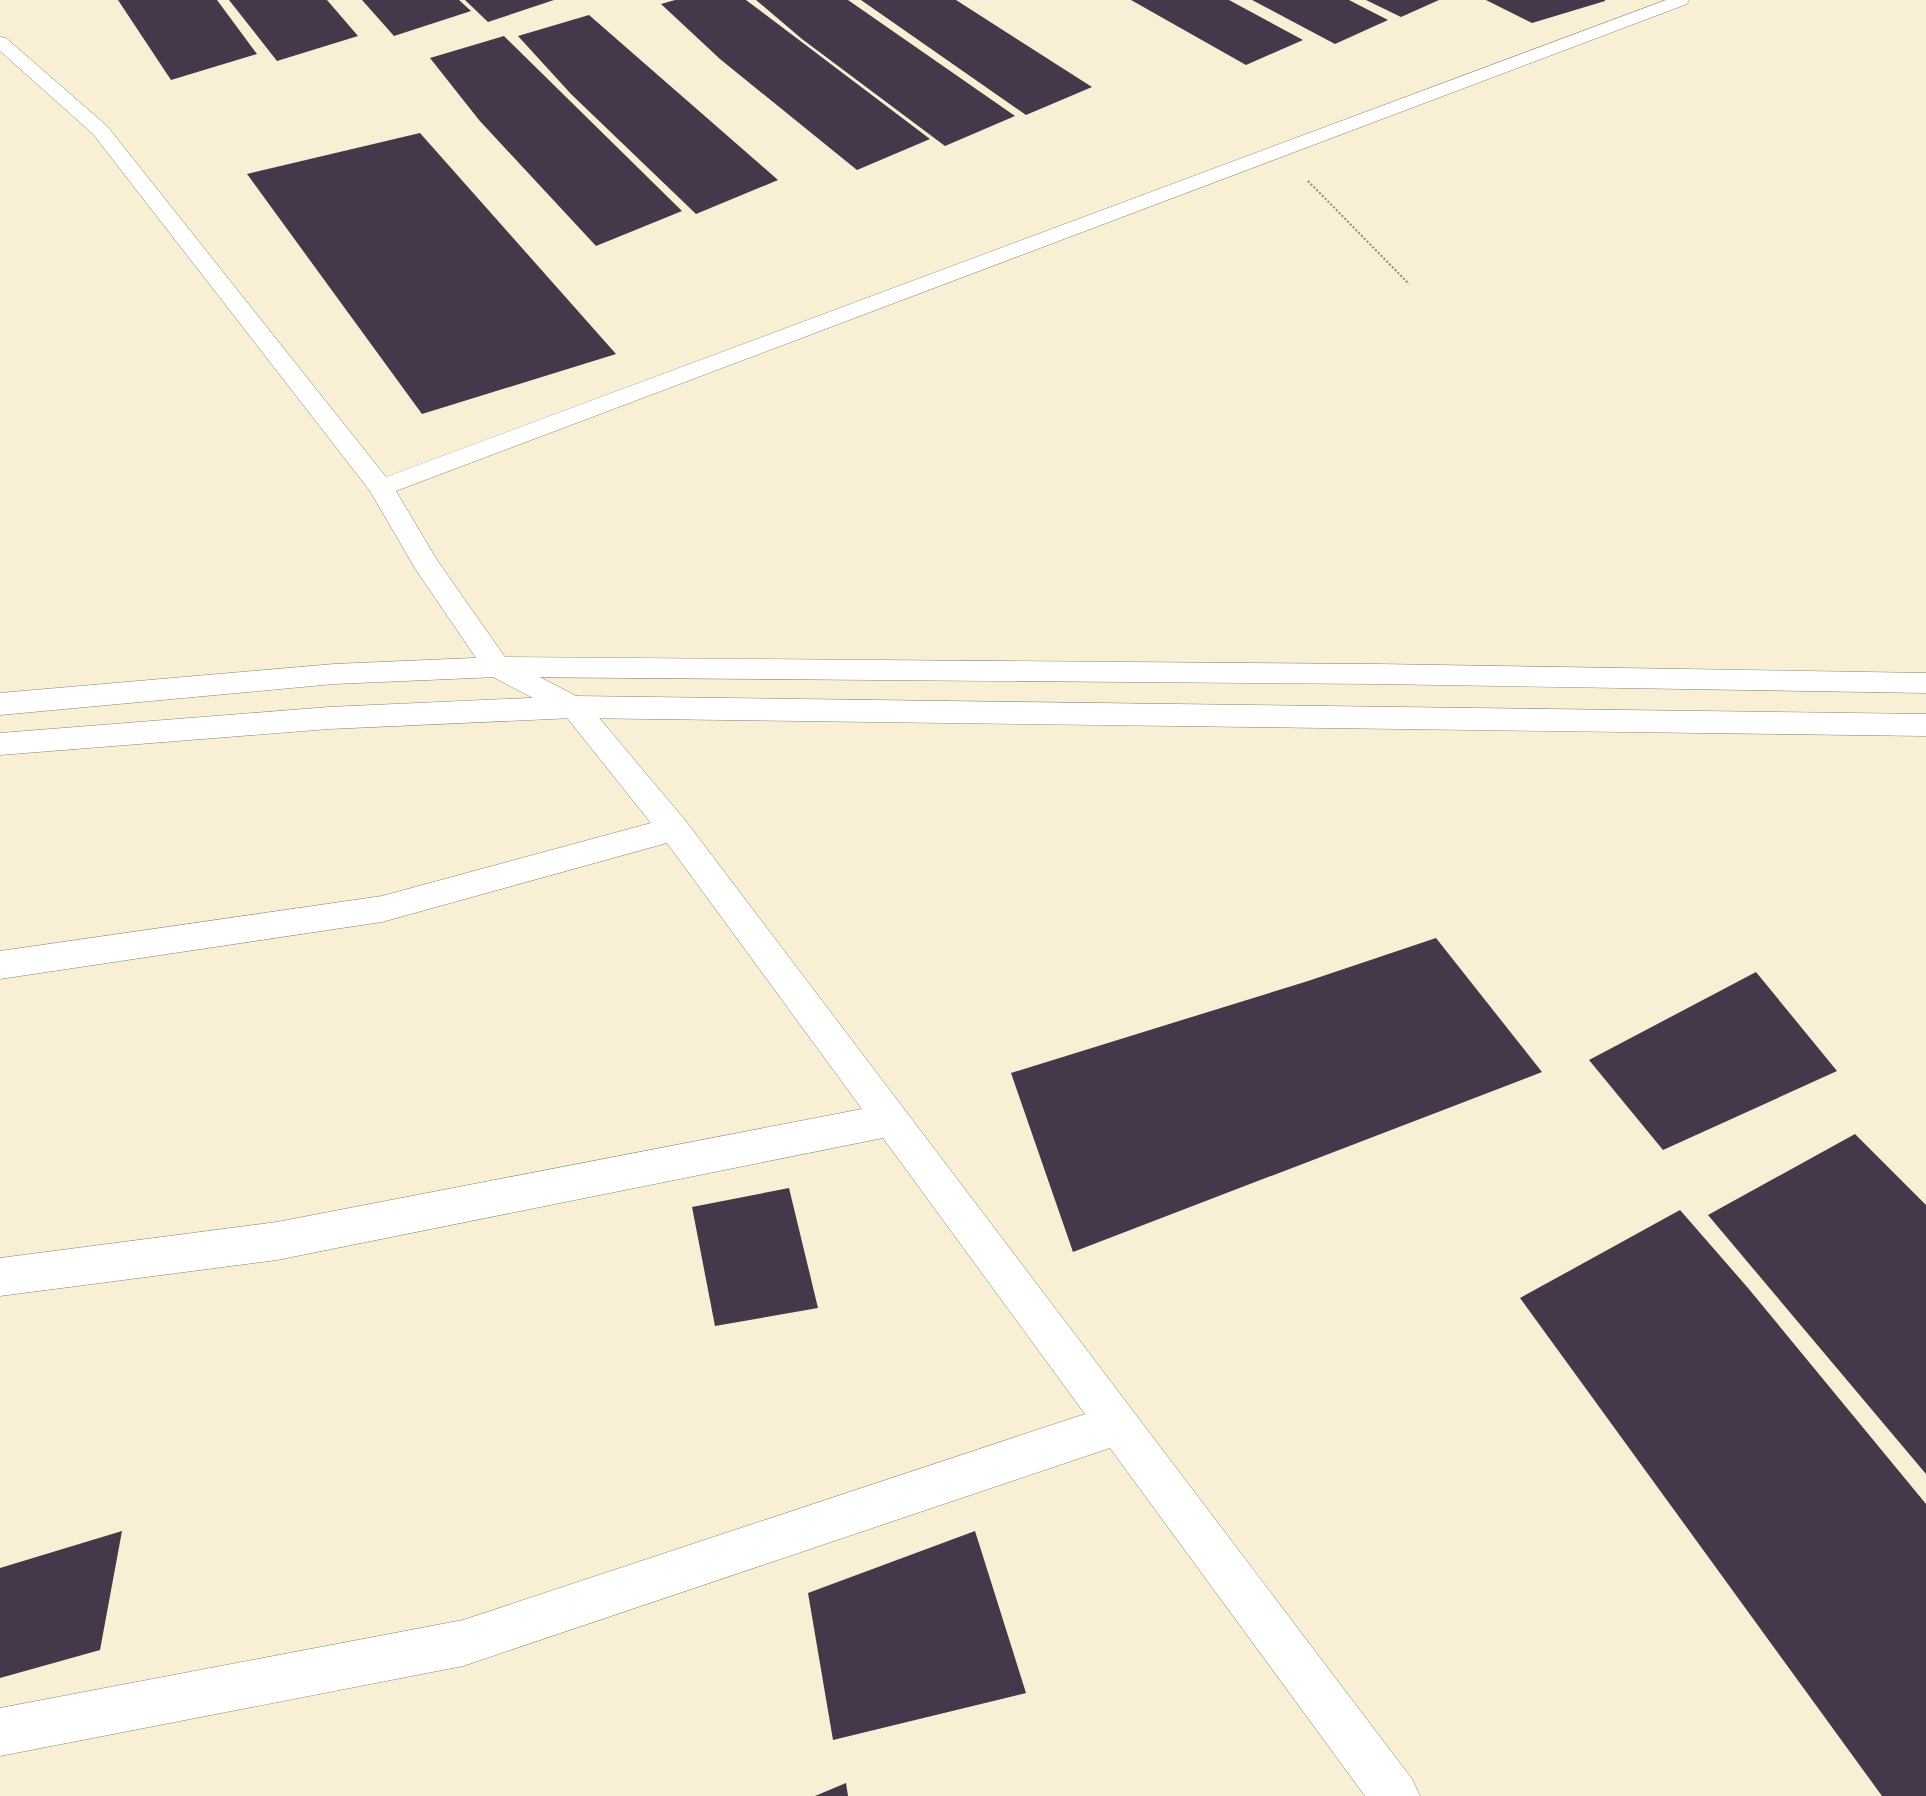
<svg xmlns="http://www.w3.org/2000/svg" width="1926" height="1796" viewBox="0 0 1926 1796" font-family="'Fira Sans Condensed',sans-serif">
<rect width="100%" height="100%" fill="#f8efd5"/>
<path fill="#44384a" d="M118,0H217L257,54L171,80Z
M229,0H327L358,36L277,61Z
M362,0H459L471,11L394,36Z
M465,0H554L488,22Z
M675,0H746L930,139L857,170L720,59L661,4Z
M756,0H848L1015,116L945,146L802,39Z
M861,0H956L1092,87L1026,115Z
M1131,0H1229L1303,40L1246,65Z
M1252,0H1349L1388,20L1335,44Z
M1366,0H1439L1401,17Z
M1486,0H1605V1L1532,23Z
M589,15L778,180L696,214L571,94L518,36Z
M504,36L682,211L596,246L479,120L430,58Z
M420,133L616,354L422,414L247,174Z
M1436,938L1542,1072L1073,1252L1011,1073L1308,981Z
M1756,972L1837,1071L1663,1150L1589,1060Z
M1855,1134L1926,1205V1474L1708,1215Z
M789,1188L818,1308L715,1326L692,1207Z
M1680,1210L1748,1288L1926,1504V1796H1882L1520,1298Z
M122,1531L100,1650L0,1678V1568Z
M975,1531L1026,1693L833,1740L808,1593Z
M846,1783L848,1796H815Z"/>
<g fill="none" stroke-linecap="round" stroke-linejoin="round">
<g stroke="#8b826b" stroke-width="1">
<path id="minor" d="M1666,0H1689L1687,4L396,491L437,560L507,660L584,700L685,820L1412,1779L1420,1796H1365L1110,1448L463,1666L0,1756V1708L463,1620L1085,1414L883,1138L277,1260L0,1296V1258L277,1222L862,1109L667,843L382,922L0,979V951L382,896L651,823L564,714L487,674L416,570L370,491L93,134L0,51V37L6,38L107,126L386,477Z"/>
</g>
<g stroke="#8b826b" stroke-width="1">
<path id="secondary" d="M497,657L1378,664L1926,673V693L1378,684L497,677L334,684L0,715V693L334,664Z
M574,696L1926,714V736L574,718L329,729L0,755V733L329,707Z"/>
</g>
<path stroke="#928b79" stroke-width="2" stroke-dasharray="2 2" stroke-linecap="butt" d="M1308,181L1409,284"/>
<use href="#minor" fill="#fff" fill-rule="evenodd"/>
<use href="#secondary" fill="#fff" fill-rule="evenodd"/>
</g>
</svg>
